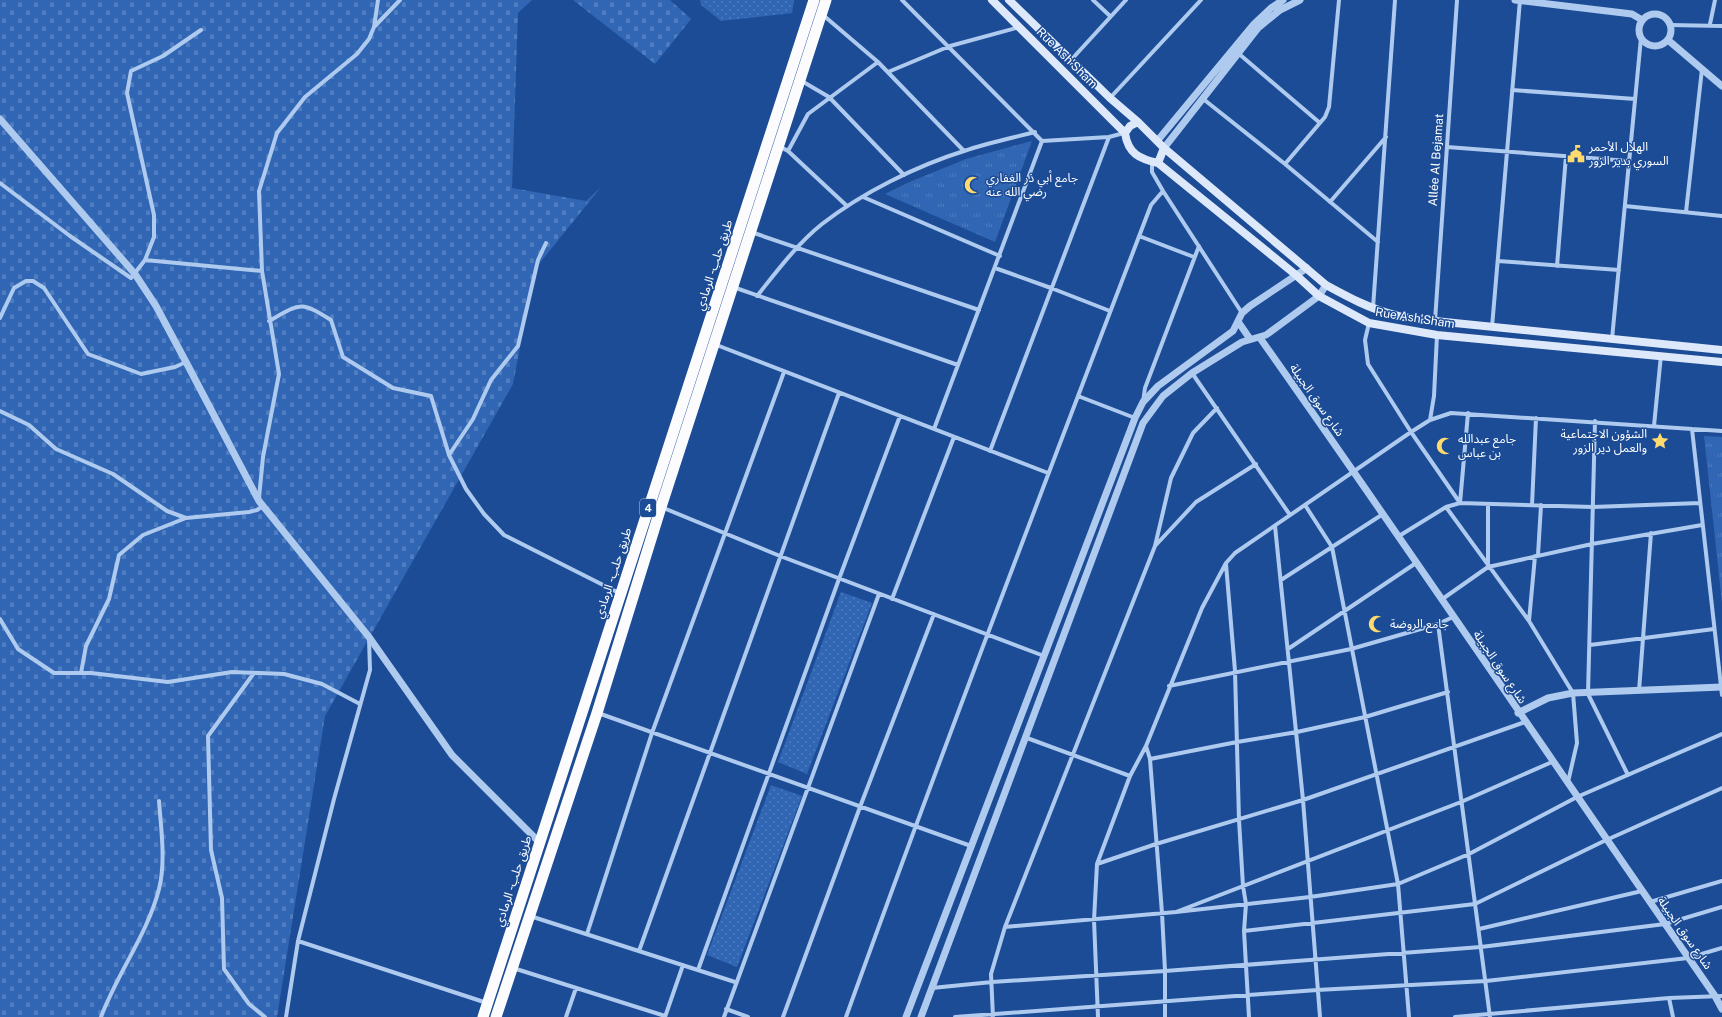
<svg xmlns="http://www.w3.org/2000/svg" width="1722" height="1017" viewBox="0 0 1722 1017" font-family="'Public Sans','Noto Sans Arabic',sans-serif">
<defs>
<pattern id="grass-dots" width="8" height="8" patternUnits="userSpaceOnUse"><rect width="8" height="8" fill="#3066b4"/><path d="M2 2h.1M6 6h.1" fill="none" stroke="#4f7dbf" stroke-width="1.8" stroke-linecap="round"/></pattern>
<pattern id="cemetery-stones" width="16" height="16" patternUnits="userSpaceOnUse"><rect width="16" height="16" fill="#3066b4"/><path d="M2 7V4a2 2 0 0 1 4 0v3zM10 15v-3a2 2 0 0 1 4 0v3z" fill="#4f7dbf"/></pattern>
<pattern id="park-tufts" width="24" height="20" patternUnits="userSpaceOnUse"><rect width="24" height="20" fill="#3066b4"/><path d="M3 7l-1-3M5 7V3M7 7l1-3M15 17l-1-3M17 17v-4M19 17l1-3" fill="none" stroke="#4f7dbf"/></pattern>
</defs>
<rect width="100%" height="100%" fill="#1c4c96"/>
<path fill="url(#grass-dots)" d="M700,0H794L792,13L721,21L701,5Z
M841,592L872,603L807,774L778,762Z
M771,785L802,796L737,967L707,955Z"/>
<path fill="url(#cemetery-stones)" d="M0,0H532L518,13L512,188L586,201L601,187L535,269L513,384L325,716L277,1017H0Z
M573,0H670L691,19L655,64Z"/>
<path fill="url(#park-tufts)" d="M1032,141L995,242L885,194L907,183L966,159Z
M1704,436L1722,437V603Z"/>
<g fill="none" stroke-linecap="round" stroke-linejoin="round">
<path stroke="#afcaef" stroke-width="4" d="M902,0L1042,141
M1093,0L1110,16
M823,15L878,62L964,151
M1710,24L1715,0
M1670,25L1722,26
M374,27L400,0
M1238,53L1320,123
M1071,60L1126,0
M888,72L950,46L1020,27
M800,80L829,97L904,175
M1512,90L1635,99
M1110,98L1201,0
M1202,98L1285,164L1378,242
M779,146L788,151L808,114L878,62
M1447,147L1629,161
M788,151L847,206
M1152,162V172L1163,191L1242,313
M1285,164L1325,117L1329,107L1339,0
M0,183L70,236L131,278L145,260L154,237V215L127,93L131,71L163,56L201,30
M863,197L1000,256
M1330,202L1386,137
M1625,206L1722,216
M1686,212L1702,69
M751,232L979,310
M1139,236L1194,257
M145,260L262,271
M1498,261L1619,270
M1557,266L1566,156
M995,268L1051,288L1110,311
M733,287L958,365
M757,296C777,271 797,244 822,224C862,193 916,166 964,151C987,143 1012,138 1035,132
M1373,308L1395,0
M0,318L14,288L26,281H33L44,288L88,354L141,374L175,367L186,362
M269,321C301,303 300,301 331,320L343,357L393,388L431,396L449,455L466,489L484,514L504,535L619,593
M1435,321L1457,0
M1369,323L1365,340L1368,364L1411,432L1460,503L1468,413
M1492,327L1520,0
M1612,339L1641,38
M714,344L1048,473
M1192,373L1290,515
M1078,396L1135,418
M1143,402L1145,388L1199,246
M0,411L29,425L56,449L113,474L167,511L186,518
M1430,420L1434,396L1437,335
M1595,421L1588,694L1628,775
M1654,426L1661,355
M934,429L1042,141L1109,137
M1692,429L1722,695
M990,451L1109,137L1124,133
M449,455L473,419L491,380L518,346L538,260L546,243
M259,498L263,457L279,374L262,271L259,191L277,133L305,97L357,54L369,39L374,27L378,0
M1488,504V567
M1305,505L1332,547L1398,884L1409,1017
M1532,505L1536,418
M661,507L780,556L1044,656
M1446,507L1529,621L1573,693L1577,743L1568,782
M1275,526L1303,800L1320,1017
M1399,536L1446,507L1460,503L1593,507L1700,503
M1155,546L1171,478L1193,433L1217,408
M1538,555L1541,505
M1226,564L1235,671L1239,820L1243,886L1246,904L1244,931L1475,904L1602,842L1722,788
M1281,580L1383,514
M892,599L954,437
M1441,600L1488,567L1592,544L1702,525
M0,619L18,649L54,673H91L168,682L232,672L284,674L322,684L360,704
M1529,621L1535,556
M1438,624L1490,1017
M1590,645L1714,629
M1288,649L1416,563
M81,673L86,646L109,599L119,555L143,535L186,518L249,512L257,510L263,506
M254,673L208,736L211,850L222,898L224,969L249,1004L265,1017
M1169,686L1351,649L1438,624L1453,617
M1639,691L1651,533
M598,713L971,846
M1027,738L1130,776
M1146,746L1150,759L1162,913L1165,971V1017
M1150,759L1237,742L1297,732L1365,717L1448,692
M1097,864L1156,844L1303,800L1525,722
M1650,902L1722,881
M1176,912L1310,897L1398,884L1469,854L1577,797L1722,734
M530,916L735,982
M1005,927L1176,912L1461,802L1552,762
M1479,929L1642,891
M1244,931L1249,1017
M587,934L652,733L784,372
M298,941L487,1003
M639,951L839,393
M513,968L665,1016
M698,970L839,579L900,416
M932,988L992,982L1165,971L1481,947L1665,924L1722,907
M1669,998L1673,1017
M726,1009L748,1017
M101,1017C117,974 148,933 159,889C166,862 161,828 159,801
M286,1017L298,941L334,799L370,670L369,639
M566,1017L576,988
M665,1017L683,965
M724,1017L879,594
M783,1017L860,807L934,614
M846,1017C944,745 1048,475 1151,205L1163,191
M955,1017L1317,990L1486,981L1688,958L1722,948
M993,1017L991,974L1005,927L1155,546L1196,502L1256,464
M1098,1017L1094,920L1097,864L1130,776L1146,746L1202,608L1226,563L1235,553L1411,432L1430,420L1451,413L1722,431
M1455,1017L1669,998L1722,996"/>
<path stroke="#afcaef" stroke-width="7" d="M1515,0L1632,14L1642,20
M1639 30a16 16 0 1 1 32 0a16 16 0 1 1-32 0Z
M1668,40L1722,86
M0,119L135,274L156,306L186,362L259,501L369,637L452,755L539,842
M1158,140L1254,24L1271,8L1283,0
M1164,148L1258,28L1280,10L1300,0
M1239,323L1250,339
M1260,338C1414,556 1563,777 1715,996L1722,1009
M1518,713L1548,698L1573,693L1722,687
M906,1017L1135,418L1143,402L1158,386L1233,331L1242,313L1250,306L1307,268
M921,1017L1143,423L1163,396L1192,373L1242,342L1266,335L1319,296L1326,285"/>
<path stroke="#dde9fb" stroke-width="8" d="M992,0L1125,133
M1009,0L1110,98L1138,122
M1164,148L1158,163C1140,159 1128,154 1125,133L1130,126L1138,122L1164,148L1326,285C1348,297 1370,309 1395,315C1408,319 1422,319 1435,321L1722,350
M1158,163L1296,275L1319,296L1369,323L1437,335L1722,362"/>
<path stroke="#fcfcff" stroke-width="11" d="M483,1017L814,0
M496,1017L597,713L661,507L826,0"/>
</g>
<defs>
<g id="civic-bare" transform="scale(1.38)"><path d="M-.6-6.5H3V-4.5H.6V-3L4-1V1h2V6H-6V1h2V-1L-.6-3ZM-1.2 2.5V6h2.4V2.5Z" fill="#ffdb6e" stroke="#1c4c96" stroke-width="2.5" paint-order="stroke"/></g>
<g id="mosque-bare" transform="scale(1.38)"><path d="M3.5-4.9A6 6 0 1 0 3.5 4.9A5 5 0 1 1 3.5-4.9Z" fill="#ffdb6e" stroke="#1c4c96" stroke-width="2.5" paint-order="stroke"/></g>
<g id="sight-bare" transform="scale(1.38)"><path d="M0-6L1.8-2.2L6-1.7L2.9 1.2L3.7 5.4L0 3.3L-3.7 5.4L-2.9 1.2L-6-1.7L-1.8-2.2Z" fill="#ffdb6e" stroke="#1c4c96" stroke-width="2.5" paint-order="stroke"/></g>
</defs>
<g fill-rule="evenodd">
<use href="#civic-bare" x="1576" y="154"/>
<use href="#mosque-bare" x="973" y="185"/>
<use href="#sight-bare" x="1660" y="441"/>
<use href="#mosque-bare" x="1445" y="446"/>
<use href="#mosque-bare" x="1377" y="624"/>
</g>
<g text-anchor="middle" stroke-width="3" stroke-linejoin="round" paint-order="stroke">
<rect fill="#1c4c96" stroke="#bbc9e0" stroke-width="1" x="640" y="499" width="16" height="18" rx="3"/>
<g font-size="11" font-weight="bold" fill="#fff">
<text x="648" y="512">4</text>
</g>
<g font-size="12" fill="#fff" stroke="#1c4c96">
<text transform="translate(1067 58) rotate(45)" y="4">Rue Ash'Sham</text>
<text transform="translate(1436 160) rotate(-86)" y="4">Allée Al Bejamat</text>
<text transform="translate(714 265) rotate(-72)" y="4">طريق حلب - الرمادي</text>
<text transform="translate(1415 318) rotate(9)" y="4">Rue Ash'Sham</text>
<text transform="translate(1317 400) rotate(55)" y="4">شارع سوق الجبيلة</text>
<text transform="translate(613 573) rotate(-72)" y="4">طريق حلب - الرمادي</text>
<text transform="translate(1500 667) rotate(56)" y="4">شارع سوق الجبيلة</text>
<text transform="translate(513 881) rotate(-72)" y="4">طريق حلب - الرمادي</text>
<text transform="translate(1685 933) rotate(55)" y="4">شارع سوق الجبيلة</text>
</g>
<g font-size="12" fill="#fff" stroke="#1c4c96" text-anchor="start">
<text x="1589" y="151">الهلال الأحمر<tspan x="1589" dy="14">السوري بدير الزور</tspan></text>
<text x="986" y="182">جامع أبي ذر الغفاري<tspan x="986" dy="14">رضي الله عنه</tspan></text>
<text x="1647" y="438" text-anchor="end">الشؤون الاجتماعية<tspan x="1647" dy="14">والعمل دير الزور</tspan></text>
<text x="1458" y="443">جامع عبدالله<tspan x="1458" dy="14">بن عباس</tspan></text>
<text x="1390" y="628">جامع الروضة</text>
</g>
</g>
</svg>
